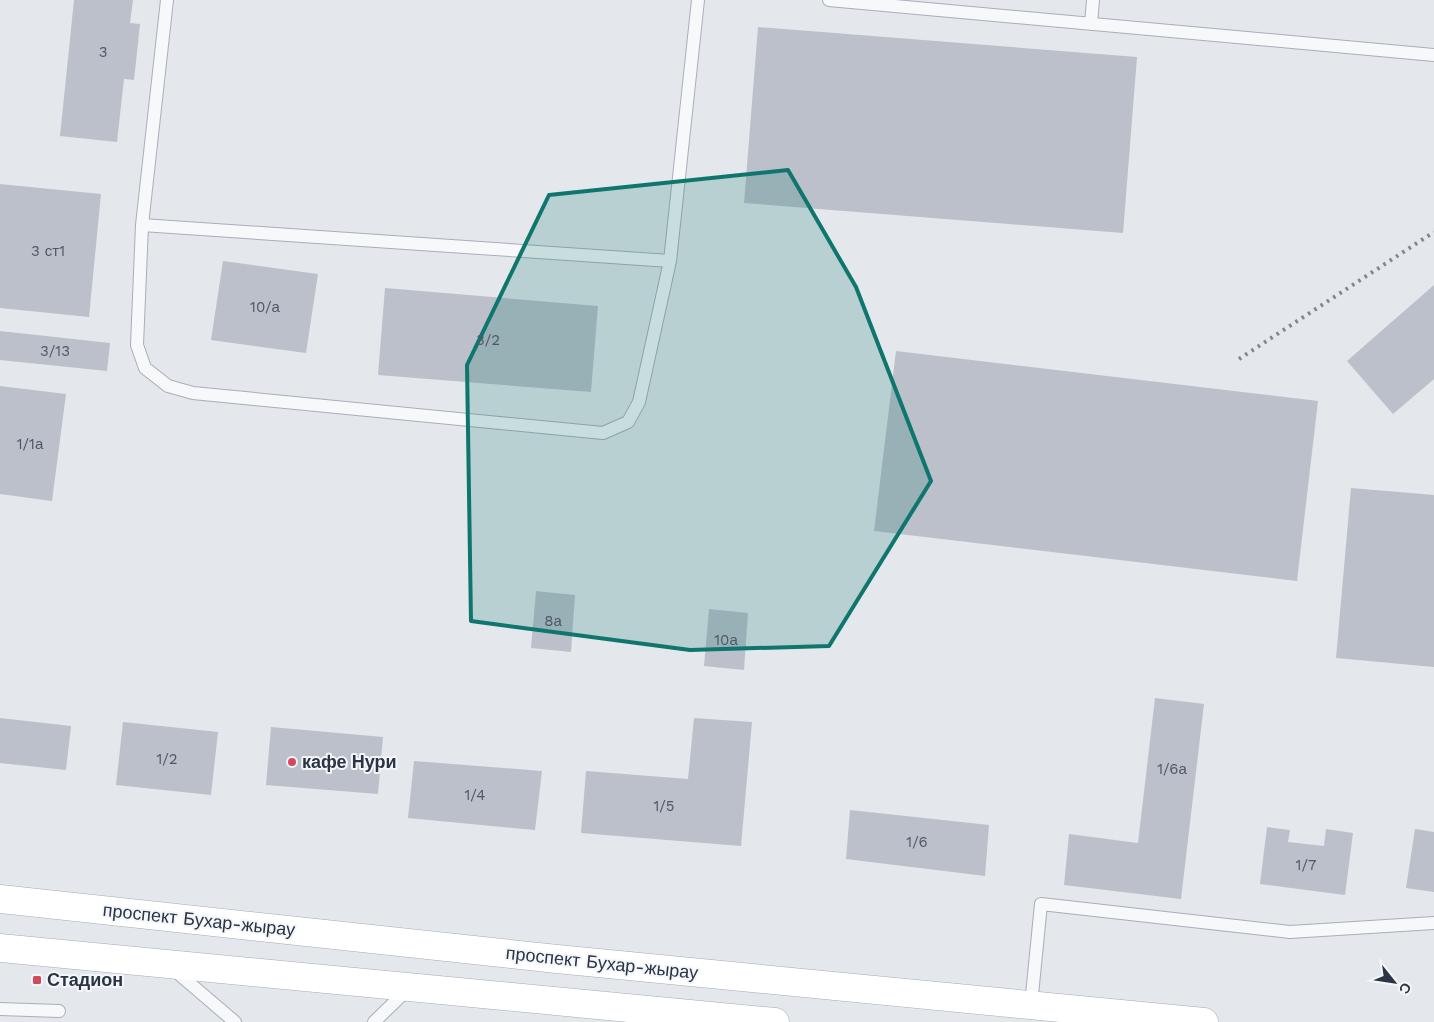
<svg xmlns="http://www.w3.org/2000/svg" width="1434" height="1022" viewBox="0 0 1434 1022" font-family="'Work Sans',sans-serif">
<rect width="100%" height="100%" fill="#e4e7ec"/>
<path fill="#bbc0ca" d="M74,0H133L130,23L140,24L134,80L124,79L117,142L60,136Z
M758,27L1137,57L1123,233L744,203Z
M0,184L101,194L89,317L0,308Z
M223,261L318,274L306,353L211,340Z
M1434,285V379L1393,414L1347,361Z
M385,288L598,306L591,392L378,375Z
M0,331L110,343L107,371L0,360Z
M896,351L1318,401L1297,581L874,531Z
M0,386L66,394L52,501L0,494Z
M1351,488L1434,495V667L1336,658Z
M536,591L575,595L571,652L531,648Z
M709,609L748,613L744,670L704,666Z
M1155,698L1204,704L1181,899L1064,885L1069,834L1138,843Z
M0,718L71,726L66,770L0,763Z
M694,718L752,722L741,846L581,833L586,771L688,779Z
M123,722L218,732L211,795L116,785Z
M271,727L383,737L378,794L266,785Z
M414,761L542,771L535,830L408,818Z
M850,810L989,825L985,876L846,859Z
M1267,827L1290,830L1288,842L1324,846L1326,829L1353,833L1345,895L1260,884Z
M1415,829L1434,832V892L1406,888Z"/>
<g fill="none" stroke-linecap="round" stroke-linejoin="round">
<g stroke="#a9aeb7" stroke-width="14">
<path id="lane" d="M167,0L142,225L670,261L698,0
M829,0L1434,55
M1091,24L1093,0
M142,225L137,345L145,368L168,386L193,393L603,433L628,422L639,402L670,261
M173,969L235,1022
M1031,1005L1041,904L1290,932L1434,923
M0,1009L59,1011
M374,1022L408,989"/>
</g>
<g stroke="#a3abb8" stroke-width="29">
<path id="primary" d="M0,899L557,959L1204,1022
M0,948L775,1022"/>
</g>
<use href="#lane" stroke="#f7f8fa" stroke-width="12"/>
<use href="#primary" stroke="#fff" stroke-width="28"/>
<path stroke="#7d8696" stroke-width="4" stroke-dasharray="2.5 5" stroke-linecap="butt" d="M1239,359L1434,232"/>
</g>
<path fill="#0f766e" fill-opacity="0.2" stroke="#0f766e" stroke-width="4" stroke-linejoin="round" d="M788,170L856,287L931,481L829,646L690,650L471,621L467,365L549,195Z"/>
<g fill="#d1495b" stroke="#f4f6f9" stroke-width="2">
<circle cx="292" cy="762" r="5"/>
<rect x="32" y="975" width="10" height="10" rx="2.5"/>
</g>
<g text-anchor="middle" stroke-width="4" stroke-linejoin="round" paint-order="stroke">
<g font-size="15" fill="#4f5766">
<text x="103" y="57">3</text>
<text x="48" y="256">3 ст1</text>
<text x="265" y="312">10/а</text>
<text x="488" y="345">3/2</text>
<text x="55" y="356">3/13</text>
<text x="30" y="449">1/1а</text>
<text x="553" y="626">8а</text>
<text x="726" y="645">10а</text>
<text x="167" y="764">1/2</text>
<text x="1172" y="774">1/6а</text>
<text x="475" y="800">1/4</text>
<text x="664" y="811">1/5</text>
<text x="917" y="847">1/6</text>
<text x="1306" y="870">1/7</text>
</g>
<g font-size="18" font-weight="bold" fill="#2b3445" stroke="#f4f6f9" text-anchor="start">
<text x="302" y="768">кафе Нури</text>
<text x="47" y="986">Стадион</text>
</g>
<g font-size="18" fill="#2b3445" stroke="#f4f6f9">
<text transform="translate(199 920) rotate(6)" y="6">проспект Бухар-жырау</text>
<text transform="translate(602 963) rotate(6)" y="6">проспект Бухар-жырау</text>
</g>
</g>
<g transform="translate(1394 982) rotate(120)" stroke="#f4f6f9" stroke-width="4" paint-order="stroke">
<path d="M0-4L9 19L0 12L-9 19Z" fill="#2b3445"/>
<text y="-8" font-size="14" font-weight="bold" text-anchor="middle" fill="#2b3445">С</text>
</g>
</svg>
